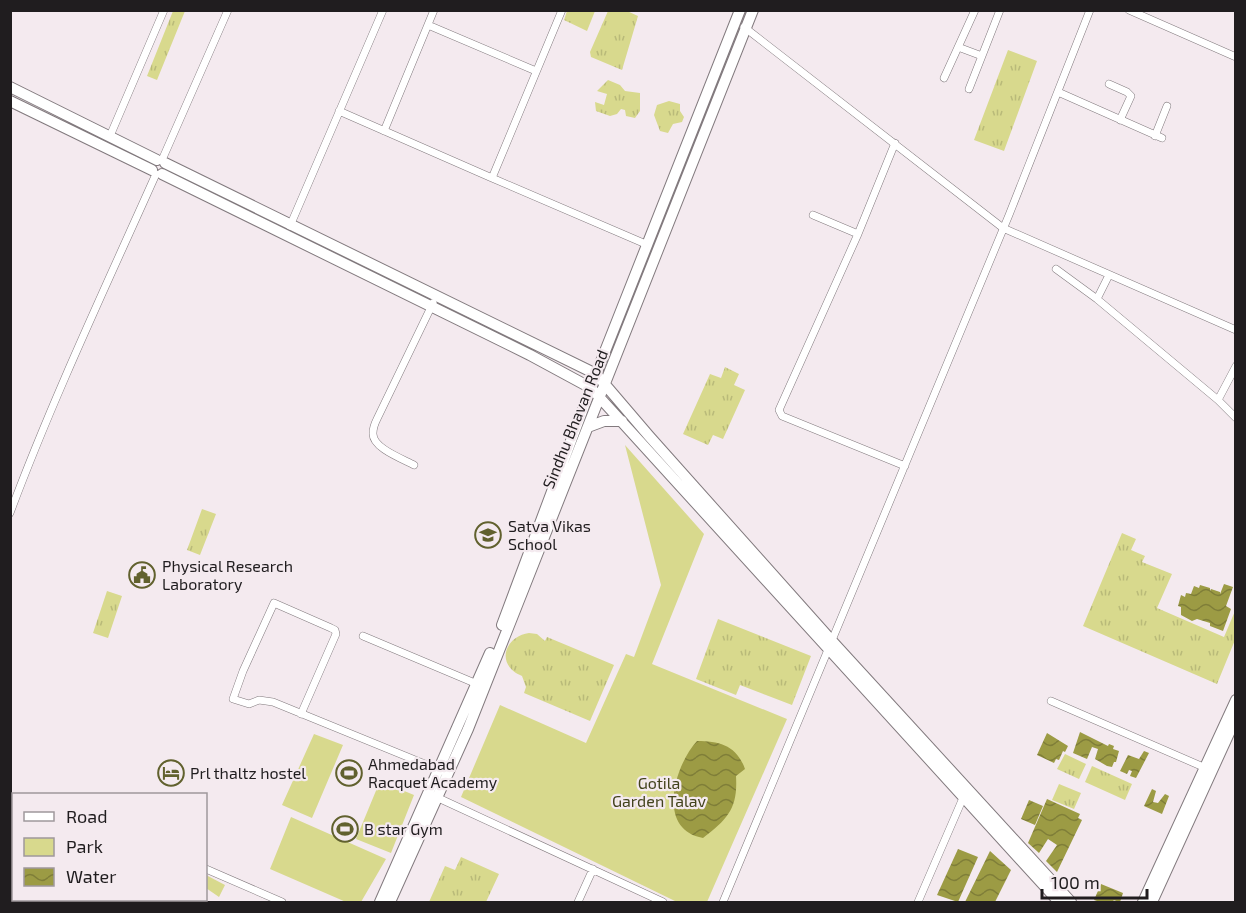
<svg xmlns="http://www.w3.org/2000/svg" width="1246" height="913" viewBox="0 0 1246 913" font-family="'Exo 2',sans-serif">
<defs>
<pattern id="grass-tufts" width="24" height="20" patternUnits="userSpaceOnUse" patternTransform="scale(1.5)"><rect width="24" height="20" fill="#d8d98d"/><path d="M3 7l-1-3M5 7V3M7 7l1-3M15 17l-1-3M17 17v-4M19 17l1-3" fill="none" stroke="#b9ba79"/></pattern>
<pattern id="water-waves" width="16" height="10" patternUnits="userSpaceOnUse" patternTransform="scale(1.5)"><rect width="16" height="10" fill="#9c9b44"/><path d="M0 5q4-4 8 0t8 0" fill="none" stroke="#7f7e38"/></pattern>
</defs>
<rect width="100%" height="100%" fill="#f4eaef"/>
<path fill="url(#grass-tufts)" d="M173,11H185L157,80L147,76Z
M567,11H595L587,31L564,20Z
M608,11H627L638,16L622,70L591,57L590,52Z
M1008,50L1037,61L1004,151L974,140Z
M608,80L620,85L625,91L640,93V111L635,118L626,116L625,110L621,109L617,114L610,116L596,111L595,102L604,105L607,94L597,91Z
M669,101L680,104V111L684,117L682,122L673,124L668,133L660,131L654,115L657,105Z
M725,367L739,374L734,385L745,390L723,439L713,435L708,445L683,434L710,374L721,378Z
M202,509L216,514L200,555L187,550Z
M1122,533L1136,539L1131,550L1145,556L1142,562L1172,574L1157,608L1224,637L1235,611V640L1217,684L1083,626Z
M107,591L122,596L108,638L93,633Z
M718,619L811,656L792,705L740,685L736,695L696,679Z
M529,633L537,634L545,641L547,637L614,665L590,721L524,693L526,687L522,676C496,666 503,637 529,633Z
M1065,754L1086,764L1079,779L1057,769Z
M1092,766L1132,784L1125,800L1085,782Z
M1059,784L1081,793L1074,809L1052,800Z
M461,857L499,874L486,902H429L445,866L455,870Z
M206,875L225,885L219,897L206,888Z"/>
<path fill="#d8d98d" d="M625,445L704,534L652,664L787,719L707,902H677L461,797L500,705L586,743L626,654L634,657L661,585Z
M314,734L343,745L312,818L282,805Z
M380,781L414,795L391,853L356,839Z
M291,817L386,859L361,902H346L270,869Z"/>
<path fill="url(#water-waves)" d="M1224,584L1233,587L1226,606L1231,609L1223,631L1210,626V623L1197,619L1192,621L1181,615V607L1178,606L1181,595L1185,597L1186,593L1191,594L1194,586L1199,588L1200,585L1210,588V591L1211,589L1220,592V594Z
M1080,732L1108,746L1109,744L1114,746L1113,749L1119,751L1116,762H1114L1112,767L1107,766L1095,759L1098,749L1092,747L1087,759L1073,753Z
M1047,733L1068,746L1065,752L1063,751L1059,760L1056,759L1054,763L1037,755Z
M697,741C720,741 737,746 745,769L736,776C738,808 728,819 703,838C656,830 674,766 697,741Z
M1144,751L1149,753L1136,778L1130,776L1132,771L1129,770L1127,774L1120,771L1128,755L1139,759Z
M1152,789L1156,791L1153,802L1158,803L1165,794L1169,796L1162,814L1144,806Z
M1047,799L1080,814L1078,818L1082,820L1057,872L1046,861L1057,845L1048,839L1039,853L1028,843Z
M1029,800L1043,806L1035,825L1021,819Z
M958,849L978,857L958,902L937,895Z
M990,851L1011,870L995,902H965Z
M1101,884L1123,893L1120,902L1113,900L1115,902H1100L1094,900Z"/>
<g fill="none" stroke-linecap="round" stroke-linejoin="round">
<g stroke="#827a7e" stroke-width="8">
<path id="street" d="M562,10L492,178L648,245
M1129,10L1236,57
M428,25L536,71
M744,27L1003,228L1236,330
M958,47L982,56
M944,78L975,10
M1109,84L1127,92L1131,96L1120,120
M969,89L1000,10
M1058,92L1162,138
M339,111L492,178
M384,131L434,10
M110,136L164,10
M1155,136L1167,106
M895,143L858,234L779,410L782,416L905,466
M162,160L228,10
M813,215L858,234
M290,226L383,10
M1056,269L1097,299L1218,400L1236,366
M1097,299L1109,275
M1218,400L1236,418
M414,465C403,459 372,448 373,433C373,429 375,423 377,419L433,303
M10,513C53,398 106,286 156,174
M363,636L477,684
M1051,701L1208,769
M301,714L336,634L335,630L331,628L274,603L243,671L233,699L249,704L259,700L273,702L442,771
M434,796L663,902
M10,844H14
M206,869L282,902
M578,902L593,869
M723,902L1009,215L1090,10
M918,902L963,798"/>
</g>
<g stroke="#827a7e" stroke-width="12">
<path id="secondary" d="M10,87L157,160
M10,101L152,170
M165,163L596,374L649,436L832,641L1071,902
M162,174L530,355L591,388L1059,902
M588,427L604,421H622
M502,625L596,374L740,10
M380,902L490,653
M390,902L468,729L753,10
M1143,902L1236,700
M1152,902L1236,718"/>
</g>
<use href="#street" stroke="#fff" stroke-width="7"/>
<use href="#secondary" stroke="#fff" stroke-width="10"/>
</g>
<defs>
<g id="school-ring" transform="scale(1.35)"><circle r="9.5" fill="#f4eaef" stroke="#61612e" stroke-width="1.5"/><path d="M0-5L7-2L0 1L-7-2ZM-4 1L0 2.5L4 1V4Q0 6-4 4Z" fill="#61612e"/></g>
<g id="civic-ring" transform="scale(1.35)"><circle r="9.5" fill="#f4eaef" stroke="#61612e" stroke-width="1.5"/><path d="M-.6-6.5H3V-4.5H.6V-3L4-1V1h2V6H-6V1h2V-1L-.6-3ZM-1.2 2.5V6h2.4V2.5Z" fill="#61612e"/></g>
<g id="hotel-ring" transform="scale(1.35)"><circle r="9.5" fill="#f4eaef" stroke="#61612e" stroke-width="1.5"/><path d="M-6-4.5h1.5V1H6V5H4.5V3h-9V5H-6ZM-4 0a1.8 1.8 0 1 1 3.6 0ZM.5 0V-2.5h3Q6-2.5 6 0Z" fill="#61612e"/></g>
<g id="stadium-ring" transform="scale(1.35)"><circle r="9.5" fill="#f4eaef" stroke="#61612e" stroke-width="1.5"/><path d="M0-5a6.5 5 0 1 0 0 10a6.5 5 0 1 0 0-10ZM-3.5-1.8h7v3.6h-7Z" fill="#61612e"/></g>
</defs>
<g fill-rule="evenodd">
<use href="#school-ring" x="488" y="535"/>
<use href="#civic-ring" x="142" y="575"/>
<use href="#hotel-ring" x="171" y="773"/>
<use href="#stadium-ring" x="349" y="773"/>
<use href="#stadium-ring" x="345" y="829"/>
</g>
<g text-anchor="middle" stroke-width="4.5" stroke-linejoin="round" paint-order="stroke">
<g font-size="16" fill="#201d1f" stroke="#f4eaef">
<text transform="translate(575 419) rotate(-68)" y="6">Sindhu Bhavan Road</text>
</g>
<g font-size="16" fill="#201d1f" stroke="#f4eaef" text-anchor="start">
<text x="508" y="532">Satva Vikas<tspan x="508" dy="18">School</tspan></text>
<text x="162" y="572">Physical Research<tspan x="162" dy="18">Laboratory</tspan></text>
<text x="368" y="770">Ahmedabad<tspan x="368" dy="18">Racquet Academy</tspan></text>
<text x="190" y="779">Prl thaltz hostel</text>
<text x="364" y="835">B star Gym</text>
</g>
<g font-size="16" fill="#43431d" stroke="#f4eaef">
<text x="659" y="789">Gotila<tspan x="659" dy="18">Garden Talav</tspan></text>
</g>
</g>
<rect width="1246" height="913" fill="none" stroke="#201d1f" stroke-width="24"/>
<rect x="12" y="793" width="195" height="108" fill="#f4eaef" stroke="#9f989c" stroke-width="1.5"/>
<rect x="24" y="812" width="30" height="9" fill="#ffffff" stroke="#9f989c" stroke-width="1.5"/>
<text x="66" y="823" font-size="18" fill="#201d1f">Road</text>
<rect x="24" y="838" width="30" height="18" fill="#d8d98d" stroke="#9f989c" stroke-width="1.5"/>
<text x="66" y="853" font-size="18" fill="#201d1f">Park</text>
<rect x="24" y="868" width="30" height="18" fill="url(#water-waves)" stroke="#9f989c" stroke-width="1.5"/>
<text x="66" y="883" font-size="18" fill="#201d1f">Water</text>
<path d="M1042 889v9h105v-9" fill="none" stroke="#201d1f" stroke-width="3"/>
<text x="1051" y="889" font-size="18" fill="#201d1f" stroke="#f4eaef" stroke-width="4.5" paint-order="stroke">100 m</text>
</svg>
